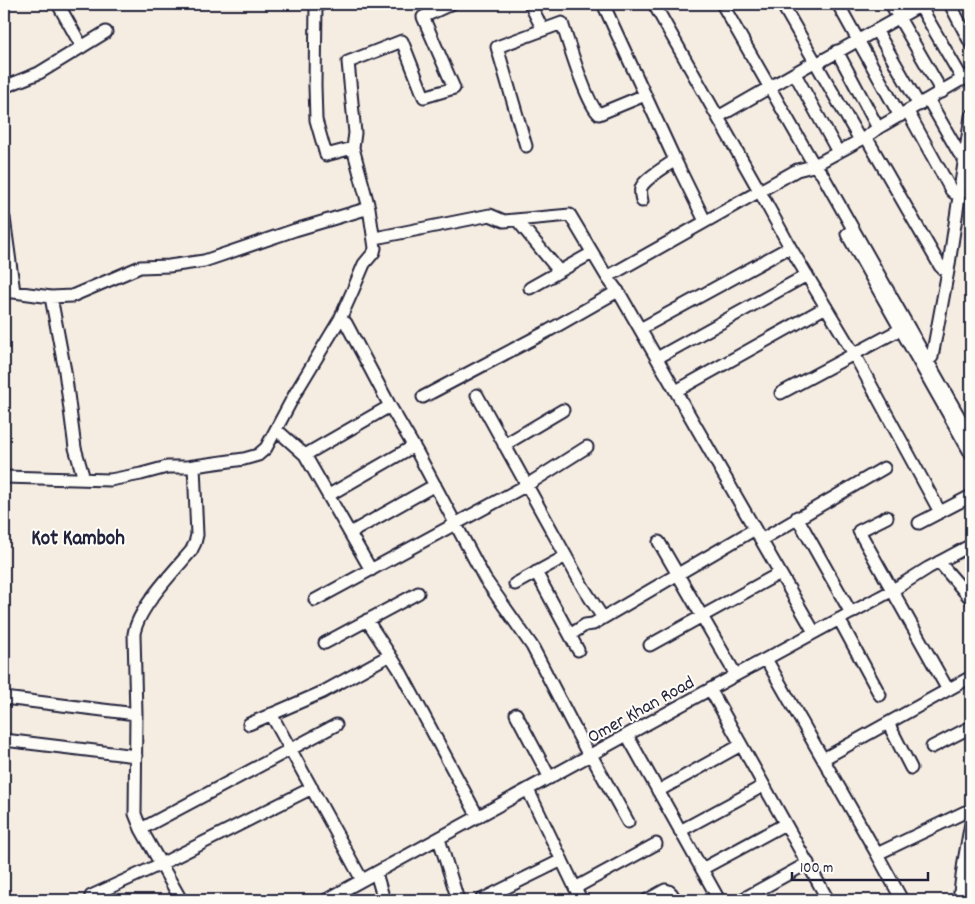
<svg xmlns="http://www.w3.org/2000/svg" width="975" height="904" viewBox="0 0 975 904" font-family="Dekko,sans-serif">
<rect width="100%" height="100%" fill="#f6ede2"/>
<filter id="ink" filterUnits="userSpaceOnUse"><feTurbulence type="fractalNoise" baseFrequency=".02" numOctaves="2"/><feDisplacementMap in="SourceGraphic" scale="10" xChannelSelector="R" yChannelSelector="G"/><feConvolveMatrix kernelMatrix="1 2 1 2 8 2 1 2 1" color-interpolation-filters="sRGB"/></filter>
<g filter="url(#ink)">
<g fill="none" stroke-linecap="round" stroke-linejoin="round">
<g stroke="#22223b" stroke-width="15">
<path id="minor" d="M58,4L82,47
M654,4L760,192L790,247L854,354L901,329
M722,4L814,165L822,174L971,438
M782,4L860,140
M838,4L900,116
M891,4L942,92
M950,4L971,44
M920,6L963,80
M605,8L675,160L705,221
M543,30L562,23C568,41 587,105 599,114L645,95
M876,30L919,105
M837,51L878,128
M816,64L923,4
M795,74L838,152
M4,87L39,73L106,32
M928,99L959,153L962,156L966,158
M908,112L951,190L954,193L960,194
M718,117L814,62
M866,137L940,266L943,269L948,271
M526,146L497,47L543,30L530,4
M353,148L355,133L348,62L402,41L424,97L454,88L423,17L451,4
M642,201C641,197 640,192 641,188C644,179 667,166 675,160
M4,218L14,292
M517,220L559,271
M847,234L971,454
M375,238L490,215L504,221L570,215L607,277L621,296L814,632
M607,277L797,170L809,167L822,161L866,137L878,128L971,74
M530,288L592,253
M4,292H14L51,297L72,296L140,267L169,266L204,261L295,230L369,208
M51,297L65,371L75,448L84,479
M340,319L346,323L390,406L417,452L485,579L532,646L589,756
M640,329L790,247
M657,358L807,275
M928,360L932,357L948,271L971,116
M676,391L826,307
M781,393L854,354L940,512
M477,395L583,587L603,618L755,529
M423,397L548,331L618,291
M277,430L305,455L371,570
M504,445L563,410
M305,455L390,406
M4,477L110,480L141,474L167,467H187L244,459L258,455L266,448L296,392L340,319L353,290L364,264L374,252L375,248L369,208L353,148L326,155L316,120L315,85L316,4
M329,495L414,446
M797,517L851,613
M887,517L859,531L948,690
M919,523L971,496
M350,533L435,485
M761,540L884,468
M659,542L736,675
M939,562L971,599
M536,572L578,650
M515,584L566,556
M315,600L527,485L587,447
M839,619L880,695
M367,620L399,669L478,817
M570,635L585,625L593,624L603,618
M325,643L418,593
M650,645L780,573
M766,659L877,854L965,812L971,813
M710,689L828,900
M4,698L136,714
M271,714L362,880
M516,714L550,778
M888,723L911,768
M249,724L323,692L390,655
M627,735L719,900
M4,740L136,756
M932,747L971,727
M591,755L628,822
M823,759L971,677
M528,790L581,900
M658,791L741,745
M141,829L336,725
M680,831L763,786
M439,839L458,900
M877,854L902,900
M702,869L785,824
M376,873L384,900
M575,888L656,844
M91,896L161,864L312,788
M181,900L141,829L135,814L136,714L134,634C138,608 174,571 191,551L195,543L197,535L194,466
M326,900L736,675L893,590L928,568L971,545
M481,900L562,860
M647,900L665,890C671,891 673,895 675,900
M741,900L808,863
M959,900L964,861L971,823"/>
</g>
<use href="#minor" stroke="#fdfcf7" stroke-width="11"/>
</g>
</g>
<g text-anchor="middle" stroke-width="4" stroke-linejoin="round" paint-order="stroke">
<g font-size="19" fill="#22223b" stroke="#fdfcf7">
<text transform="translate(640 708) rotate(-29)" y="7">Omer Khan Road</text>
</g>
<g font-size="21" font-weight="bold" fill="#22223b" stroke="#fdfcf7">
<text x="78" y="544">Kot Kamboh</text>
</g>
</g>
<rect width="975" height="904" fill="none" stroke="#fdfcf7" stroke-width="20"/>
<rect x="10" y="10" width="955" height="884" fill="none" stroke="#22223b" stroke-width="2" filter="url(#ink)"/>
<path d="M792 872v8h136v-8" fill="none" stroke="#22223b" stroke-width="2.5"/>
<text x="800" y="872" font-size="15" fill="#22223b" stroke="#fdfcf7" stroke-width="4" paint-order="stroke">100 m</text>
</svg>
